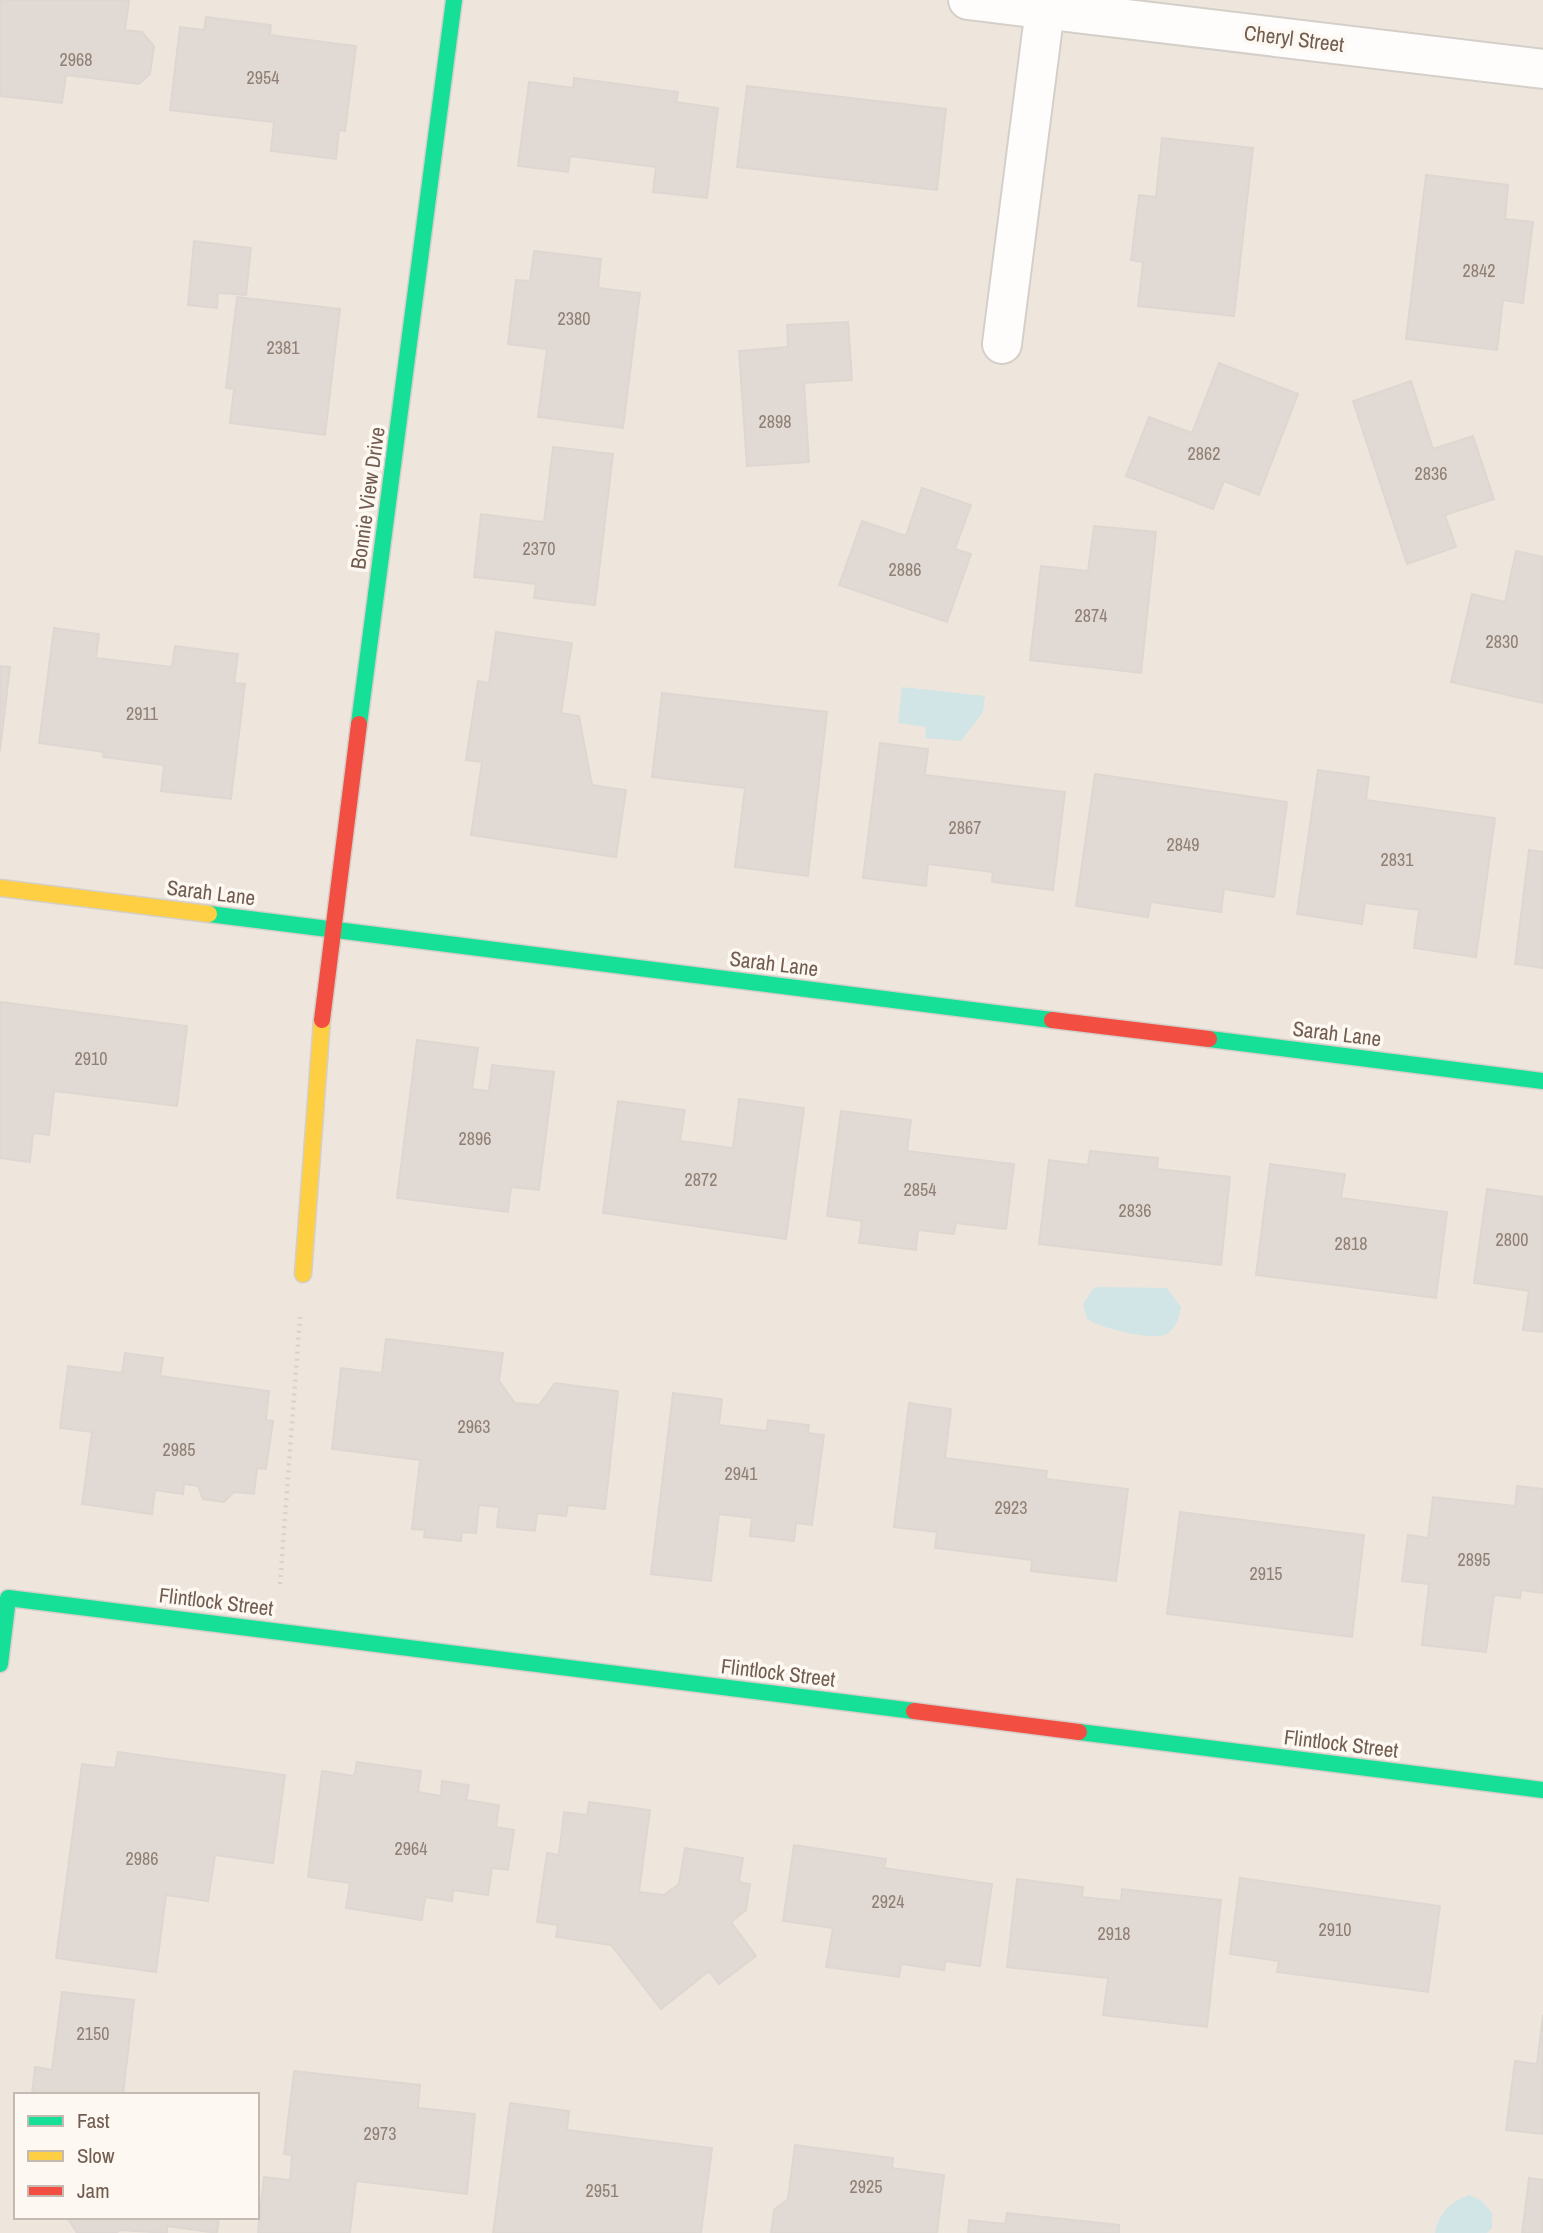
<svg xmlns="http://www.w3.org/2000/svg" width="1543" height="2233" viewBox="0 0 1543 2233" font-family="'Archivo Narrow',sans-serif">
<rect width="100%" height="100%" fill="#f6f3ee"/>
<path fill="#eee6dd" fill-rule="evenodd" d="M0,0H1543V2233H0ZM16,2095H257V2217H16Z"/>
<path fill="#d1e4e6" d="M902,687L985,696L983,712L961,741L925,738L926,727L898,723Z
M1099,1287L1167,1288L1181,1307C1179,1318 1176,1330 1164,1335C1149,1340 1100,1328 1087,1319L1083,1304L1093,1289Z
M1469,2195L1482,2201L1492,2213V2228L1487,2233H1435C1439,2213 1451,2201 1469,2195Z"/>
<path fill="#e0d9d4" stroke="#ded7d1" stroke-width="2" d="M0,0H129L125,30L142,32L154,46L150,74L139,84L66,75L62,103L0,96Z
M206,17L271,25L270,35L356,46L345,131L339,130L336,159L271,151L274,122L170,110L180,27L204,30Z
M574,78L678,92L676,102L718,108L707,198L653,192L656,167L570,156L568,172L518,166L529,82L573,88Z
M747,86L946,109L937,190L737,167Z
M1162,138L1253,148L1234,316L1138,306L1143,262L1131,260L1139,195L1156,197Z
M1426,175L1508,185L1505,219L1533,222L1523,303L1503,300L1497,350L1406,339Z
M194,241L251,248L246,295L218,293L217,308L188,305Z
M534,251L601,259L598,288L640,293L623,428L538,417L547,349L508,344L516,280L530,281Z
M237,297L340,309L325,435L230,423L234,389L226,388Z
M848,322L852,380L804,383L809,462L747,466L739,351L788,347L787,325Z
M1219,363L1298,394L1259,495L1224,481L1213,509L1126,476L1149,417L1192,433Z
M1411,381L1433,449L1473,436L1494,499L1445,515L1456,547L1407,564L1353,401Z
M553,447L613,454L595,605L534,598L536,584L474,577L481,514L544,522Z
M922,488L971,505L955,549L971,554L947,622L839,585L862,521L906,536Z
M1094,526L1156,532L1141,673L1030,660L1041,566L1088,571Z
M1516,551L1543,557V703L1451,682L1472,594L1505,602Z
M54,628L99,634L96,658L172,667L175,646L238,654L234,683L245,684L231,799L161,791L164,765L103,757L104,752L39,743Z
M496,632L572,643L561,713L579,716L592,785L626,790L616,857L471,835L482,762L466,760L478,681L489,683Z
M0,666L10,667L0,751Z
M662,693L827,712L808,876L735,867L745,788L652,777Z
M880,743L928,749L925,775L1065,792L1053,890L992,882L993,872L928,864L926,886L863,878Z
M1318,770L1369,777L1366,800L1495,818L1476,957L1414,948L1419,910L1365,903L1362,924L1297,914Z
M1095,774L1287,802L1274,897L1224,889L1221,912L1151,902L1148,917L1076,906Z
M1529,850L1543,852V968L1515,964Z
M0,1002L187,1026L177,1106L54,1091L49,1135L33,1133L30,1162L0,1158Z
M417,1040L478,1048L472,1089L489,1091L492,1065L554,1072L539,1190L511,1187L508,1212L397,1198Z
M739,1099L804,1108L786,1239L603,1213L618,1101L685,1110L680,1141L733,1148Z
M841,1111L911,1120L907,1151L1014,1164L1006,1229L956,1223L954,1234L918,1230L916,1250L859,1243L862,1221L827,1216Z
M1090,1151L1158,1158L1157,1169L1230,1177L1221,1265L1039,1244L1049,1160L1088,1165Z
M1270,1164L1345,1174L1341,1198L1447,1212L1436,1298L1256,1275Z
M1487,1189L1543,1197V1332L1523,1330L1529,1291L1474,1283Z
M386,1339L503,1353L499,1381L515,1403L539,1405L555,1383L618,1391L605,1509L568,1505L566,1516L537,1513L535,1531L497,1527L499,1507L479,1505L476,1533L462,1532L461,1541L424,1537L425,1530L412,1529L420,1460L332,1449L341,1368L382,1373Z
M125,1353L163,1358L160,1376L269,1391L266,1420L273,1421L266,1469L257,1468L254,1494L234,1492L224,1502L203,1499L198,1486L184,1484L183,1494L155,1490L152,1514L82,1504L92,1432L60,1428L68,1366L122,1373Z
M673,1393L722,1399L719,1425L767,1431L768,1420L809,1425L808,1433L824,1435L812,1525L796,1523L794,1541L750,1536L752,1518L719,1514L711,1581L651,1574Z
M909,1403L951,1409L945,1458L1047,1471L1046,1479L1128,1489L1116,1581L1031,1571L1032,1560L935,1548L937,1532L894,1527Z
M1517,1486L1543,1489V1593L1521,1590L1520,1598L1494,1595L1486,1652L1422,1645L1429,1584L1402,1581L1408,1535L1428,1538L1433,1497L1515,1506Z
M1180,1512L1364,1535L1352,1637L1167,1614Z
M118,1752L285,1775L273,1863L215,1855L208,1901L166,1895L156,1972L56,1958L82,1764L115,1768Z
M357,1762L421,1771L418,1792L441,1796L442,1781L469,1785L466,1800L499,1805L496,1827L514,1830L508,1870L492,1868L488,1895L453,1890L452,1901L425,1897L422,1920L346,1908L350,1883L308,1877L322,1771L354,1776Z
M589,1802L650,1810L639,1892L664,1895L679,1884L685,1848L743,1858L739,1882L750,1884L746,1910L731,1922L756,1956L719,1984L709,1971L661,2009L611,1945L556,1937L558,1925L537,1922L547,1853L559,1855L564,1812L587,1815Z
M794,1845L886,1859L884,1868L992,1884L980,1966L945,1961L944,1970L901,1964L899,1977L826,1967L833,1928L783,1921Z
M1240,1878L1440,1906L1428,1992L1277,1972L1279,1961L1230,1954Z
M1017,1879L1083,1887L1082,1897L1121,1901L1122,1889L1221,1900L1207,2027L1103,2015L1108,1978L1007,1967Z
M62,1992L134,2000L123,2095H32L35,2067L52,2070Z
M1543,2015V2134L1506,2130L1515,2061L1537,2064Z
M294,2071L420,2085L418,2108L475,2114L467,2194L356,2181L350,2233H258L264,2177L290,2180L292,2155L284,2154Z
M510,2103L569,2111L567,2130L712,2148L701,2233H493Z
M795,2145L893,2158L892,2168L944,2175L937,2233H771L774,2210L788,2199Z
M1529,2178L1543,2180V2233H1522Z
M1007,2213L1119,2225V2233H968L969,2220L1005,2224Z
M67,2217H219L217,2233L167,2226V2233L120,2230L116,2233H77Z"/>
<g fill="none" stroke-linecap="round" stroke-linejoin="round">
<g stroke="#d4cfc9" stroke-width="42">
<path id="street" d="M968,0L1543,69
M1002,344L1045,9"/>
</g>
<g stroke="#d4cfc9" stroke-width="19">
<path id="fast" d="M359,724L454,0
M209,914L1052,1020
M1209,1039L1543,1081
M0,1664L8,1598L914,1711
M1079,1732L1543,1790"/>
</g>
<g stroke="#d4cfc9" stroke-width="19">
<path id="slow" d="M0,888L209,914
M303,1274L322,1020"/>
</g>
<g stroke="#d4cfc9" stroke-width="19">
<path id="jam" d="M322,1020L359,724
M1052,1020L1209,1039
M914,1711L1079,1732"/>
</g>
<path stroke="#d8d1cd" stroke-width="4.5" stroke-dasharray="2 5" stroke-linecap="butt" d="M280,1584L300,1317"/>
<use href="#street" stroke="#fefdfc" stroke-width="38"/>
<use href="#fast" stroke="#16e098" stroke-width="16"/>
<use href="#slow" stroke="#ffcf43" stroke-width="16"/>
<use href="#jam" stroke="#f24e42" stroke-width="16"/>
</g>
<g text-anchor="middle" stroke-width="7" stroke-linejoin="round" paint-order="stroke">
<g font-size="18" fill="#907f74">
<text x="76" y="66">2968</text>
<text x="263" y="84">2954</text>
<text x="1479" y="277">2842</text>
<text x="574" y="325">2380</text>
<text x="283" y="354">2381</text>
<text x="775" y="428">2898</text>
<text x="1204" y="460">2862</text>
<text x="1431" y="480">2836</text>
<text x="539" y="555">2370</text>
<text x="905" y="576">2886</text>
<text x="1091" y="622">2874</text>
<text x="1502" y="648">2830</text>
<text x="142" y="720">2911</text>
<text x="965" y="834">2867</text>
<text x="1183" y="851">2849</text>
<text x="1397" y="866">2831</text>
<text x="91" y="1065">2910</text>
<text x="475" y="1145">2896</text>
<text x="701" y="1186">2872</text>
<text x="920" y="1196">2854</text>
<text x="1135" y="1217">2836</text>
<text x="1512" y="1246">2800</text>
<text x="1351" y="1250">2818</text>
<text x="474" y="1433">2963</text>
<text x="179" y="1456">2985</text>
<text x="741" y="1480">2941</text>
<text x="1011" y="1514">2923</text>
<text x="1474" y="1566">2895</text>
<text x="1266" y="1580">2915</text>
<text x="411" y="1855">2964</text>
<text x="142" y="1865">2986</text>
<text x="888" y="1908">2924</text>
<text x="1335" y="1936">2910</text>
<text x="1114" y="1940">2918</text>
<text x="93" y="2040">2150</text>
<text x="380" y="2140">2973</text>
<text x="866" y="2193">2925</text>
<text x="602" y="2197">2951</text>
</g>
<g font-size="21" fill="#725d51" stroke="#fdf8f1">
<text transform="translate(1294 39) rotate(7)" y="7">Cheryl Street</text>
<text transform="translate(368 498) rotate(-82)" y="7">Bonnie View Drive</text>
<text transform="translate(211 893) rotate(7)" y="7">Sarah Lane</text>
<text transform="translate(774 964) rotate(7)" y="7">Sarah Lane</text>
<text transform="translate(1337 1034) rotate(7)" y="7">Sarah Lane</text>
<text transform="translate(216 1602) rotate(7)" y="7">Flintlock Street</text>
<text transform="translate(778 1673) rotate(7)" y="7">Flintlock Street</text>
<text transform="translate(1341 1744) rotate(7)" y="7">Flintlock Street</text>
</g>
</g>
<rect x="14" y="2093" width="245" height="126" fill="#fdf8f1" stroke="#c5bab1" stroke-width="2"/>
<rect x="28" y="2116" width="35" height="10" fill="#16e098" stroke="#c5bab1" stroke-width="2"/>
<text x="77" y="2128" font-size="21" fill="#725d51">Fast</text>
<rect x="28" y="2151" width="35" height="10" fill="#ffcf43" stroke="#c5bab1" stroke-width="2"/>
<text x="77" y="2163" font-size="21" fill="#725d51">Slow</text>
<rect x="28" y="2186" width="35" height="10" fill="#f24e42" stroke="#c5bab1" stroke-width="2"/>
<text x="77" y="2198" font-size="21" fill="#725d51">Jam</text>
</svg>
